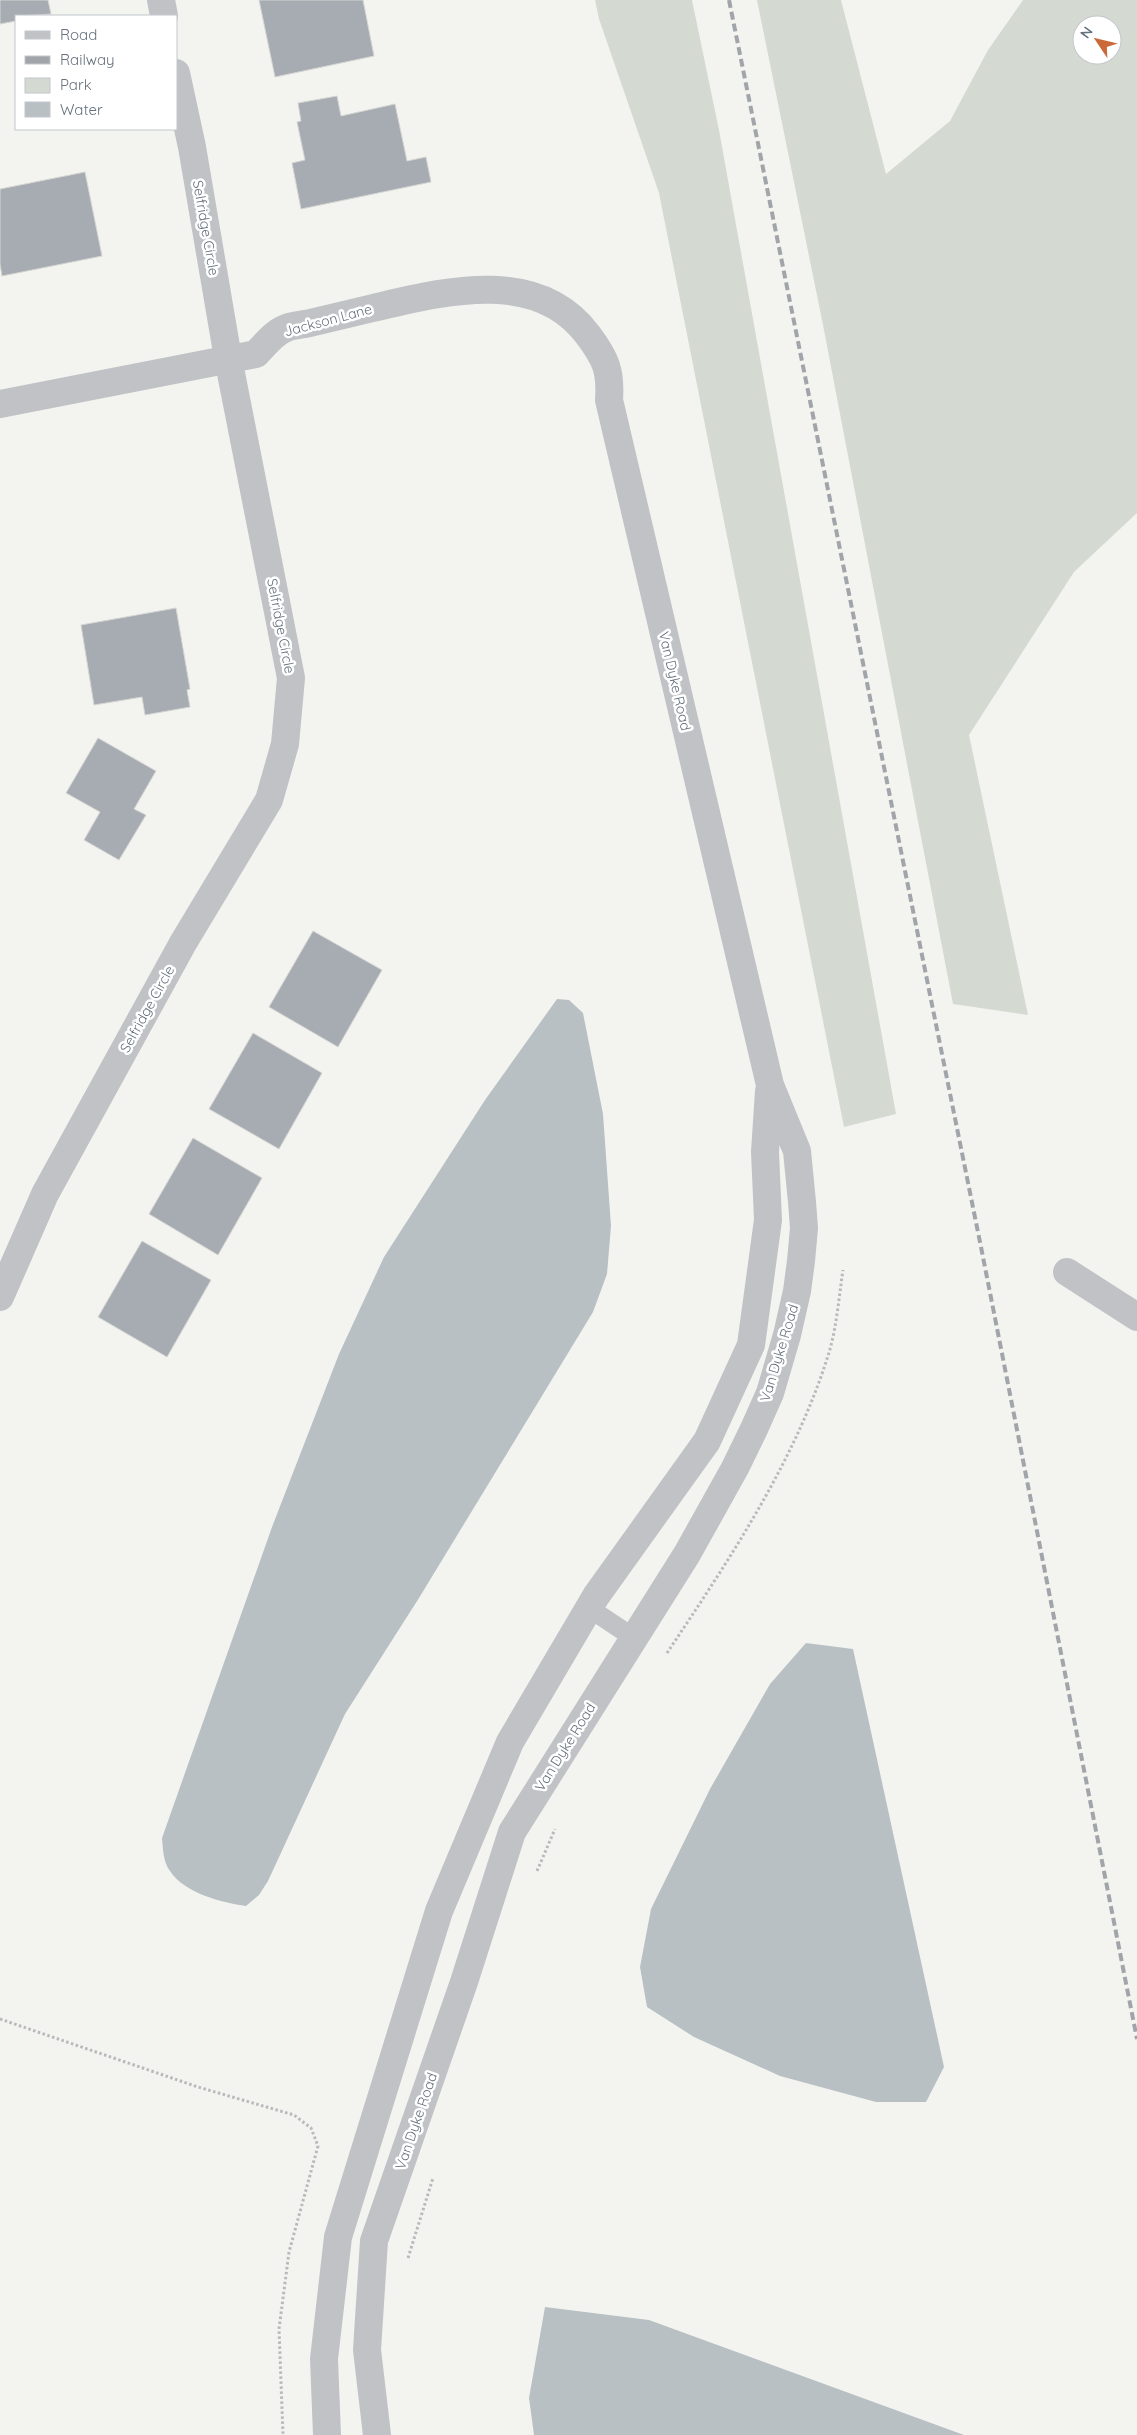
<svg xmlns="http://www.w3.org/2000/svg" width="1137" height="2435" viewBox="0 0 1137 2435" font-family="Quicksand,sans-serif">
<rect width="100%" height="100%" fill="#f3f4f0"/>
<path fill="#d4dad2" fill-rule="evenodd" d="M595,0H692L719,130L896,1114L844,1127L659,193L599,19Z
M757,0H841L886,174L950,121L988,50L1023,0H1137V513L1074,572L969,735L1028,1015L953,1004L823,325ZM1082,25H1112V55H1082Z"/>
<path fill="#b8c0c4" d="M557,999L569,1000L583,1013L603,1114L611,1226L607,1274L593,1312L419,1598L345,1714L268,1881L259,1895L246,1906C223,1903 184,1893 170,1871C163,1862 163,1849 162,1838L272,1527L339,1354L384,1257L485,1100Z
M806,1643L853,1649L944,2067L926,2102H876L780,2076L694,2037L647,2007L640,1967L651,1909L710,1789L770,1684Z
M545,2307L649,2320L964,2435H534L529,2398Z"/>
<path fill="#a6acb1" stroke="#d5d5d3" d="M0,0H48L51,14L16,16V21L0,24Z
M259,0H363L374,56L275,77Z
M337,96L341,116L395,104L407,161L426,157L431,182L301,209L292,163L305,160L297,122L301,121L298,103Z
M85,172L102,256L2,276L0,264V189Z
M176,608L190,689L187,690L190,707L145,715L142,697L94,705L81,625Z
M98,738L156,771L134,809L146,815L119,860L84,840L100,812L66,793Z
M313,931L382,970L338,1047L269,1007Z
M253,1033L322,1073L279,1149L209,1109Z
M193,1138L262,1178L218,1255L149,1214Z
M142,1241L211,1280L167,1357L98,1317Z"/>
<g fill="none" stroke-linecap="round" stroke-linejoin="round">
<path stroke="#b7b9bb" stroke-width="3" stroke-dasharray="2.5 2.5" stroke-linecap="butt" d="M667,1653C729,1560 798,1457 830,1349C837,1324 839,1296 843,1270
M537,1871L555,1829
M0,2019L198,2087L294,2115L311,2128L318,2146L289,2252L279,2329L283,2435
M408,2258L433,2178"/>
<path stroke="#c0c2c5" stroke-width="19" d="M589,1608L634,1638"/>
<path stroke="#c0c2c5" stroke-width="28" d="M161,0L164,16
M0,404L256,354C264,346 274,333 284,329C291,325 302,325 310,323C331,318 352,313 373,308C442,292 537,266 588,335C606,359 611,371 609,400L770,1085L797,1151L802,1202L804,1228L801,1261L797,1291L787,1335L770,1393L754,1429L735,1468L687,1554L512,1832L464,1982L374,2241L367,2350L377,2435
M1067,1272L1137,1317
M0,1297L45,1194L183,943L269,800L285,744L291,678L228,358L192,147L176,73
M327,2435L324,2359L338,2237L439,1911L510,1742L596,1596L707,1441L751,1345L768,1220L765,1152L769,1091"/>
<path stroke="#a1a5aa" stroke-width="4" stroke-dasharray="8 4" stroke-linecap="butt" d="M729,0L981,1247L1137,2039"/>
</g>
<g text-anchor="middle" stroke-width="5" stroke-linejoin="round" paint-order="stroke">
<g font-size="14" fill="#66717d" stroke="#fff">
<text transform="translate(206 228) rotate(80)" y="5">Selfridge Circle</text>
<text transform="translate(328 320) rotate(-15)" y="5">Jackson Lane</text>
<text transform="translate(281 626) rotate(79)" y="5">Selfridge Circle</text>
<text transform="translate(675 681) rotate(77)" y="5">Van Dyke Road</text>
<text transform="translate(147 1009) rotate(-61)" y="5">Selfridge Circle</text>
<text transform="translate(779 1353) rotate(-73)" y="5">Van Dyke Road</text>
<text transform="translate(565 1747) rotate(-58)" y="5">Van Dyke Road</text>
<text transform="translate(416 2121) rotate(-71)" y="5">Van Dyke Road</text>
</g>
</g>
<rect x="15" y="15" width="162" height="115" fill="#ffffff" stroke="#c2c6cb"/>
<rect x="25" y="31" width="25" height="8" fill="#c0c2c5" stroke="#c2c6cb"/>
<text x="60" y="40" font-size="15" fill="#66717d">Road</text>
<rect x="25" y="56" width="25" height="8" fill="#a1a5aa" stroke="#c2c6cb"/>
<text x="60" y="65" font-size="15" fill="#66717d">Railway</text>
<rect x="25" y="78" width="25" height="15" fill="#d4dad2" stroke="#c2c6cb"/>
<text x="60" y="90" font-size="15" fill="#66717d">Park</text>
<rect x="25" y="102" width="25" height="15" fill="#b8c0c4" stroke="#c2c6cb"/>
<text x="60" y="115" font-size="15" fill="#66717d">Water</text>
<g transform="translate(1097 40) rotate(305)"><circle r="24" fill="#ffffff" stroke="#c2c6cb"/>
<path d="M0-4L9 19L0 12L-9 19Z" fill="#cb6a39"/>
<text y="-8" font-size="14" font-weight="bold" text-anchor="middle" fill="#66717d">N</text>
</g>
</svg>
